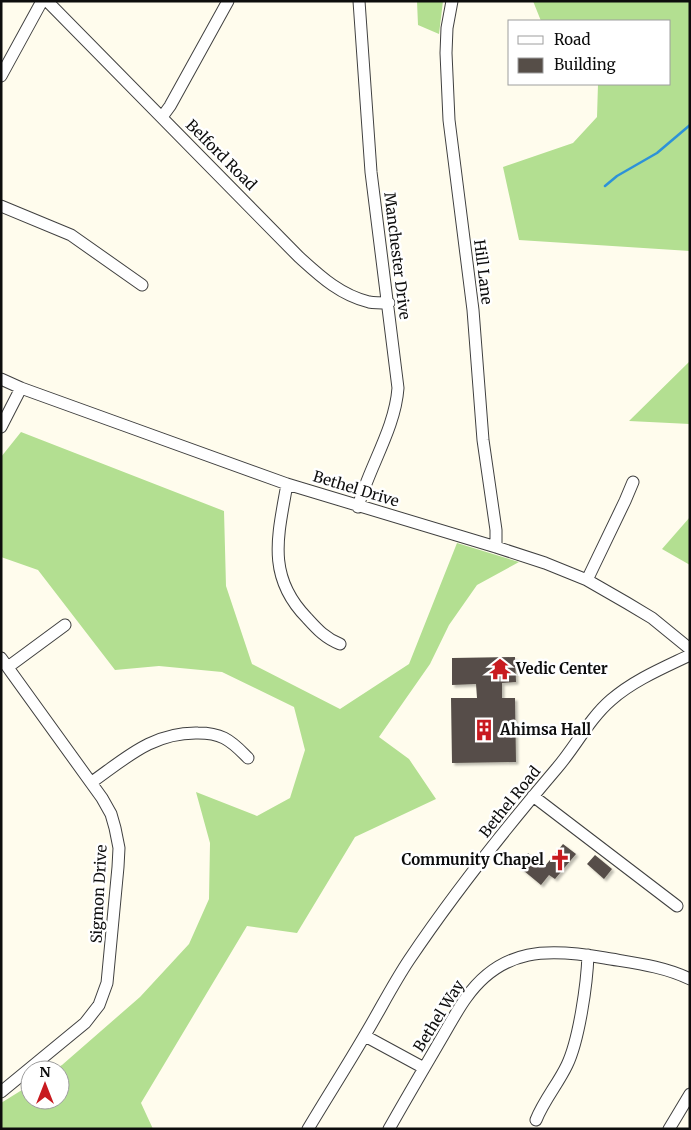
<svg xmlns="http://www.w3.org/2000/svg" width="691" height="1130" viewBox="0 0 691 1130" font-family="Merriweather,serif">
<defs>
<filter id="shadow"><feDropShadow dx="2.5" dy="2.5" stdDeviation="1" flood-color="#0004"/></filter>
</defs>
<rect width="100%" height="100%" fill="#fffced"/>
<path fill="#b3df91" d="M417,1H443L439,34L418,25Z
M533,1H690V251L519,240L503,167L573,143L597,117L598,84H670V21H541Z
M690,361V424L629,421Z
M21,432L224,511L226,586L252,664L340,709L409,664L457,543L519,562L477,585L449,625L430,664L379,737L409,759L436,799L355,837L297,933L247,926L141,1103L153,1129H1V1103L30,1085V1100H60V1070H53L62,1065L140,997L189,944L209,899L210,843L196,792L257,816L290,798L305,750L294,707L222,672L159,666L115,670L38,570L1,557V457Z
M690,517V565L662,549Z"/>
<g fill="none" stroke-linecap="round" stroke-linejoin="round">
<path stroke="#2d92d8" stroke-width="2.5" d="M605,186L617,176L657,153L690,125"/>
</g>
<path fill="#564e48" filter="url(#shadow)" d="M515,657L516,682L502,683V698H515L516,762L452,763L451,698H477L476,684L452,685V658Z
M563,844L576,854L555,879L549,875L541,885L518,866L528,853L545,866Z
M595,855L612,869L604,879L587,864Z"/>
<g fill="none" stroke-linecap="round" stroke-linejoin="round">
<g stroke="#404040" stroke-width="13">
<path id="minor" d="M47,1L299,257C320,276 340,295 369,302C375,303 382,303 389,303
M452,1L447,28L446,53L449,120L473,310L483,440L496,530V547
M1,76L42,1
M162,117L170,106L228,1
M1,206L71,235L142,285
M1,379L21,388L287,484L496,547L545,563L587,580L627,603L652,618L690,649
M1,427L21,388
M287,484C278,536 266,576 307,618C317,629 325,638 340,644
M358,507C369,467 395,429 398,388L371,172L359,1
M587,580L625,501L633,482
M1,658L102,798L111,814L115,828L119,848L118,867L107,983L99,1005L85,1023L1,1092
M8,667L65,625
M92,782C126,758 153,732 198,733C207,733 216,734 224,738C234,743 241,751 248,758
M533,796L677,906
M365,1036L424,1068
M536,1120C544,1100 558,1084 567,1065C579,1040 587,984 588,955
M308,1129C327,1097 347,1066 365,1035C380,1010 393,984 409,960C454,893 505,829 557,768C576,746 589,719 611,700C634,680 663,668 690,655
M389,1129C407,1097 426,1065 444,1034C451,1022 458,1009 466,998C502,947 549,948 605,958C634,963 663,966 690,979
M669,1129L690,1094"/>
</g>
<use href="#minor" stroke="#fff" stroke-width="11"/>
</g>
<defs>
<g id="temple-bare" transform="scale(1.725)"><path d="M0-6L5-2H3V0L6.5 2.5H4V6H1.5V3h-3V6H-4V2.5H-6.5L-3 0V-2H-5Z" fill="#c81a1f" stroke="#fff" stroke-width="2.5" paint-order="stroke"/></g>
<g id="building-bare" transform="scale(1.725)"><path d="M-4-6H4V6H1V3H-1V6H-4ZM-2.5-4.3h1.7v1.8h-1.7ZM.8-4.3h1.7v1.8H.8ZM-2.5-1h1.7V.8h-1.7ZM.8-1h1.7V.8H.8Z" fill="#c81a1f" stroke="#fff" stroke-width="2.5" paint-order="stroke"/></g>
<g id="church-bare" transform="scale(1.725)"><path d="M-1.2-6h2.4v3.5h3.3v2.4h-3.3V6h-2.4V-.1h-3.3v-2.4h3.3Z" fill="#c81a1f" stroke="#fff" stroke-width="2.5" paint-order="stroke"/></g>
</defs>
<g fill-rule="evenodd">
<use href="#temple-bare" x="500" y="669"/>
<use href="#building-bare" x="484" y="730"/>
<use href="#church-bare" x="560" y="860"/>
</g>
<g text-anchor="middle" stroke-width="5" stroke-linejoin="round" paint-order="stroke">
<g font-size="15" fill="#0d0d0d" stroke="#fff">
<text transform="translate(221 155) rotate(45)" y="5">Belford Road</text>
<text transform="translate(397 256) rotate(83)" y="5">Manchester Drive</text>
<text transform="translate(483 272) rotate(83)" y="5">Hill Lane</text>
<text transform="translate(356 489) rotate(17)" y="5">Bethel Drive</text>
<text transform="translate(510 802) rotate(-51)" y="5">Bethel Road</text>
<text transform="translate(99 894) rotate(-87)" y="5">Sigmon Drive</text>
<text transform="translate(439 1016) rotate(-58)" y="5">Bethel Way</text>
</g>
<g font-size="15" font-weight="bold" fill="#0d0d0d" stroke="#fff" text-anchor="start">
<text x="516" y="674">Vedic Center</text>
<text x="500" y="735">Ahimsa Hall</text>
<text x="544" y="865" text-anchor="end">Community Chapel</text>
</g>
</g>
<rect width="691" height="1130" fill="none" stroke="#0d0d0d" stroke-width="5"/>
<rect x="508" y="20" width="162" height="65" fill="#ffffff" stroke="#9e9e9e"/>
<rect x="518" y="36" width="25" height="8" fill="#ffffff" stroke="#9e9e9e"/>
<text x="554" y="45" font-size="15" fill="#0d0d0d">Road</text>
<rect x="518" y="58" width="25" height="15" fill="#564e48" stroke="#9e9e9e"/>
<text x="554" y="70" font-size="15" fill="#0d0d0d">Building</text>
<g transform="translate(45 1085)"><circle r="24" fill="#ffffff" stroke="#9e9e9e"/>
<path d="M0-4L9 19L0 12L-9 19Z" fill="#c81a1f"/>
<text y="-8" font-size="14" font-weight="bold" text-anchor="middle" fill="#0d0d0d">N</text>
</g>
</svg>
